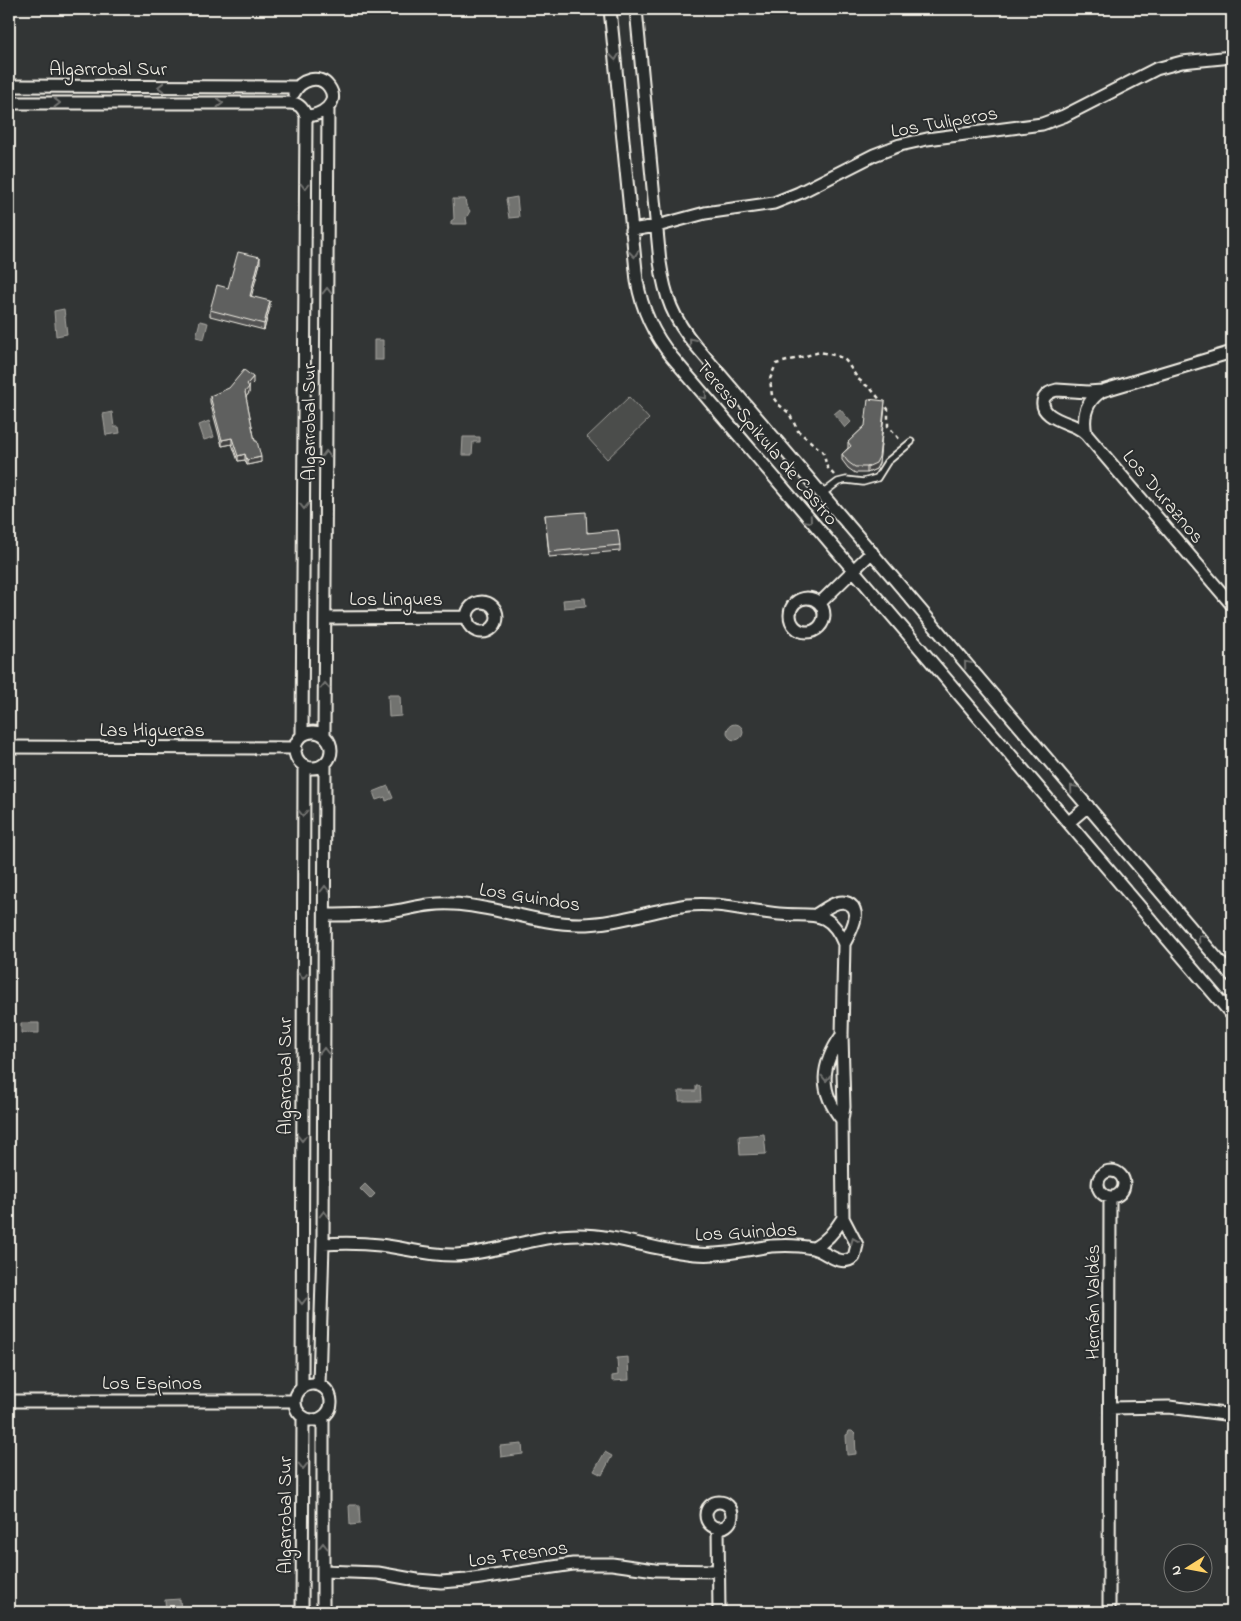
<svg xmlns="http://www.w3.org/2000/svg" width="1241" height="1621" viewBox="0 0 1241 1621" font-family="'Indie Flower',sans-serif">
<rect width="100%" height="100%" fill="#323535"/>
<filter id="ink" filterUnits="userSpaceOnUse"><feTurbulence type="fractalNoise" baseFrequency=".02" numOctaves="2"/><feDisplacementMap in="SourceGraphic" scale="10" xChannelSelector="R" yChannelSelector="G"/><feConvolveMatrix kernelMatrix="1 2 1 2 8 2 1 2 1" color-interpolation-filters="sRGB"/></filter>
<g filter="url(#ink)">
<path fill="#4b4d4c" stroke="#a09f9a" d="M629,397L649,419L607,459L587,437Z"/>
<path fill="#727370" stroke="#a6a5a0" d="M517,197L519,217L509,218L506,199Z
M453,199H465L466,205L470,211L466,218L467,224H451V221L454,219Z
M64,309L67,334L56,336L54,311Z
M200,321L208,323L204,339L196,337Z
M374,340H383V360H374Z
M840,409L851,422L845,428L834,414Z
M112,412L114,427H119L120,433L106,435L103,414Z
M209,421L214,437L204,440L199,425Z
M463,437H480V442H473L472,455H462Z
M585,598L586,606L564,608L563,600Z
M388,695H400L401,716L389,717Z
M727 732a8 8 0 1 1 16 0a8 8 0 1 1-16 0Z
M388,786L393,798L386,801L385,797L376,800L373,792Z
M21,1023H39V1033H21Z
M696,1086H700L701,1101H679V1091H696Z
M764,1134L766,1154L740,1155L739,1136Z
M365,1184L375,1194L370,1199L360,1189Z
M628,1357L629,1380L612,1381V1376L618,1375L617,1358Z
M849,1431H852L855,1434L856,1454L847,1455L846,1435L848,1434Z
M522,1444L523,1454L501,1457L500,1446Z
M605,1452L612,1456L602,1475L594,1471Z
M349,1505H359L360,1524L350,1525Z
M180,1599L181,1612H166L165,1600Z"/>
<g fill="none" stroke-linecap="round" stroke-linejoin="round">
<g stroke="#f4f1e8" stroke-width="9">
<path id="lane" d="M822,494L838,482L846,480L863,482L877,478L887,462L911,442"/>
</g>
<g stroke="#f4f1e8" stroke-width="15">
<path id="street" d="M610,9L637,281C642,310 653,334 672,357L1232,1015
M636,9L660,262C665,297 673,319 696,346L1232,976
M9,86L297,87
M294,93C300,80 319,73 329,87C341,104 320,116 306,116
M9,103H290C299,103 303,108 306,116L302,735
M631,230L657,226L705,213L774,203L799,193L874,155L900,145L927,139L1042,124L1064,116L1156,69L1182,62L1232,57
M1232,352L1102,391L1088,392L1057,390C1052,391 1047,393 1044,398C1037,416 1066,422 1076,427C1080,429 1083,431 1086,434L1232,605
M1086,434C1082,416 1086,401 1102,391
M790 615a17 17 0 1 1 34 0a17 17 0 1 1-34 0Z
M467 617a15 15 0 1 1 30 0a15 15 0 1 1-30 0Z
M820,603L872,552
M325,618L467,617
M295 750a18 18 0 1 1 36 0a18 18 0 1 1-36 0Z
M324,735L328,108
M9,747L296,748
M1069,822L1088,806
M817,914C827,908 842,895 853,907C855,910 856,915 855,918C854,927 848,936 844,944
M842,1120C818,1090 821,1065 842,1035
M1098 1184a13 13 0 1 1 26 0a13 13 0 1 1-26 0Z
M323,1244C342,1243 361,1243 380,1245C406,1248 430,1256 456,1255C497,1253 537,1235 579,1235C618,1235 656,1251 695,1254C721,1256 745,1250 771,1246C784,1245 799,1245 812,1248C826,1251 840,1268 854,1257L857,1245L843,1218L842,1120L844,1107L842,1035L844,944C829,907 811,917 779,914C748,911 719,902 688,905C652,910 617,924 580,924C537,924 496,906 453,904C431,902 410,909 389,912C368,915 347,915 325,915
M814,1248C827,1241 835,1231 843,1218
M295 1402a18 18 0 1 1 36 0a18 18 0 1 1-36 0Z
M319,1385L323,1244L325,764
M302,1388L304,765
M9,1401H295
M1110,1408L1169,1407L1232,1415
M323,1417V1612
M706 1515a13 13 0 1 1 26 0a13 13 0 1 1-26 0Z
M718,1528L719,1612
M323,1571L378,1573L417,1580L441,1582L467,1580L573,1564H612L655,1570L719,1571
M302,1612L303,1417
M1109,1612L1110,1197"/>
</g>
<path stroke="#f4f1e8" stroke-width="2.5" stroke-dasharray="4 4" stroke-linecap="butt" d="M834,475L827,467L823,452L798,431L789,413L778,404L772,396L770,379L776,364L820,352L834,355L842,358L846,361L858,379L871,389L888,409V426L900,440"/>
<use href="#lane" stroke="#2a2d2e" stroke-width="5.5"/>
<use href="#street" stroke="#2a2d2e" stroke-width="11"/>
</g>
<path fill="#525352" stroke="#f4f1e8" d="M260,263L251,296L270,307L264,330L210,316V310L228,288Z
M253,383L249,387V393L246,397L255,441L261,462L247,465L245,460L238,461L232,444L222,446L210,402V396Z
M885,407L879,463L876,469L867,473H855L848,468L842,460V454L848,448V442Z
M545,515L620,545V551L549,557Z"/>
<path fill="#424342" stroke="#f4f1e8" d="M260,257V263L250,302V296Z
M270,301V307L264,330V324Z
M253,377V383L249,387V393L245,398V392L247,384Z
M885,401L879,463L876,469L867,473V467Z
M232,438V444L222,446V440Z
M245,454V460L238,461V456Z
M261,457V462L247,465V460Z"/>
<path fill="#5f605f" stroke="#f4f1e8" d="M238,252L260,257L250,296L270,301L264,324L210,310L217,285L228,288Z
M244,370L253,377L247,384L249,387L245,392L255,441H257L261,457L247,460L245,454L238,456L232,438L222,440L210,396L229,388Z
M868,399L885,401L879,457L876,463L867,467H855L848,462L842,454L851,446L848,442L865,426Z
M586,512L587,533L618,530L620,545L549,552L545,515Z"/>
<defs><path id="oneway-chevron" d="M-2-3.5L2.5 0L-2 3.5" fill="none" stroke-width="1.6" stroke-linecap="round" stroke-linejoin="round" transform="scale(1.25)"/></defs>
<g stroke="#71726f">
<use href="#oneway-chevron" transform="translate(615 57) rotate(84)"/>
<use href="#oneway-chevron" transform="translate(161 87) rotate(-180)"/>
<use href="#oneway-chevron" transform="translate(57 103)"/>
<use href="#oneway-chevron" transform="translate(220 103)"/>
<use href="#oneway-chevron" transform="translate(305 186) rotate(90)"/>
<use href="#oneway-chevron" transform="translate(634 254) rotate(84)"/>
<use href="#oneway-chevron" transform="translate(327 291) rotate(-90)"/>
<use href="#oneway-chevron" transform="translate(692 341) rotate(-130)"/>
<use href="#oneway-chevron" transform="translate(704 396) rotate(50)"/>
<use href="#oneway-chevron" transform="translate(326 454) rotate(-90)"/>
<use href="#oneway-chevron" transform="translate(304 506) rotate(90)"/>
<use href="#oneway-chevron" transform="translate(809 520) rotate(50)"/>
<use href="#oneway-chevron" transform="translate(967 664) rotate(-130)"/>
<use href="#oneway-chevron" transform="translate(325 686) rotate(-89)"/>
<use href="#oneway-chevron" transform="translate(1073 788) rotate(-130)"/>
<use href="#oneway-chevron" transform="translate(303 813) rotate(90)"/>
<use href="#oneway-chevron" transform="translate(325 889) rotate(-90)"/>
<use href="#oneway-chevron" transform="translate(1201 938) rotate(-130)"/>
<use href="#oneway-chevron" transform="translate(303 976) rotate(90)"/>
<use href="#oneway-chevron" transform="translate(324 1051) rotate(-90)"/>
<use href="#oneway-chevron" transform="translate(826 1078) rotate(88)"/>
<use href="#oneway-chevron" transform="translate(302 1138) rotate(90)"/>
<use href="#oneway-chevron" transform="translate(324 1214) rotate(-90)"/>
<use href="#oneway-chevron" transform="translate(854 1241) rotate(-112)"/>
<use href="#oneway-chevron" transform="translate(302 1301) rotate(90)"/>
<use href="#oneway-chevron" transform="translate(303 1466) rotate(90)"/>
<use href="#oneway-chevron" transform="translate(323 1546) rotate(-90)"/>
</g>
</g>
<g text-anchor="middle" stroke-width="4" stroke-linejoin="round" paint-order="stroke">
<g font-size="20" fill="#f4f1e8" stroke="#2a2d2e">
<text x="108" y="75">Algarrobal Sur</text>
<text transform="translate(944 121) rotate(-10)" y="7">Los Tuliperos</text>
<text transform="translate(308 422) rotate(-90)" y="7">Algarrobal Sur</text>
<text transform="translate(768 442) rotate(50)" y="7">Teresa Spikula de Castro</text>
<text transform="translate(1164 496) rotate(50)" y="7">Los Duraznos</text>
<text x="396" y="605">Los Lingues</text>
<text x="152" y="736">Las Higueras</text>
<text transform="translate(530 896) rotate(9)" y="7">Los Guindos</text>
<text transform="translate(284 1076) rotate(-90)" y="7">Algarrobal Sur</text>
<text transform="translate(746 1231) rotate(-3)" y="7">Los Guindos</text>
<text transform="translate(1092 1302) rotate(-90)" y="7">Hernán Valdés</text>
<text x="152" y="1389">Los Espinos</text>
<text transform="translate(284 1515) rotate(-90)" y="7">Algarrobal Sur</text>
<text transform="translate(518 1553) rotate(-8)" y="7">Los Fresnos</text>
</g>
</g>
<rect width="1241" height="1621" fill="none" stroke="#2a2d2e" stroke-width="30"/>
<rect x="15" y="15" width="1211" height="1591" fill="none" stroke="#f4f1e8" stroke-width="2" filter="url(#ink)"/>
<g transform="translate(1188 1568) rotate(259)"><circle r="24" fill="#2a2d2e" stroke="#7b7b78"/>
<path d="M0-4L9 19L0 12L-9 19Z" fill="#ffd166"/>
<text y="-8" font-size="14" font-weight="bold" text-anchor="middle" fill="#f4f1e8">N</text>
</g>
</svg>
